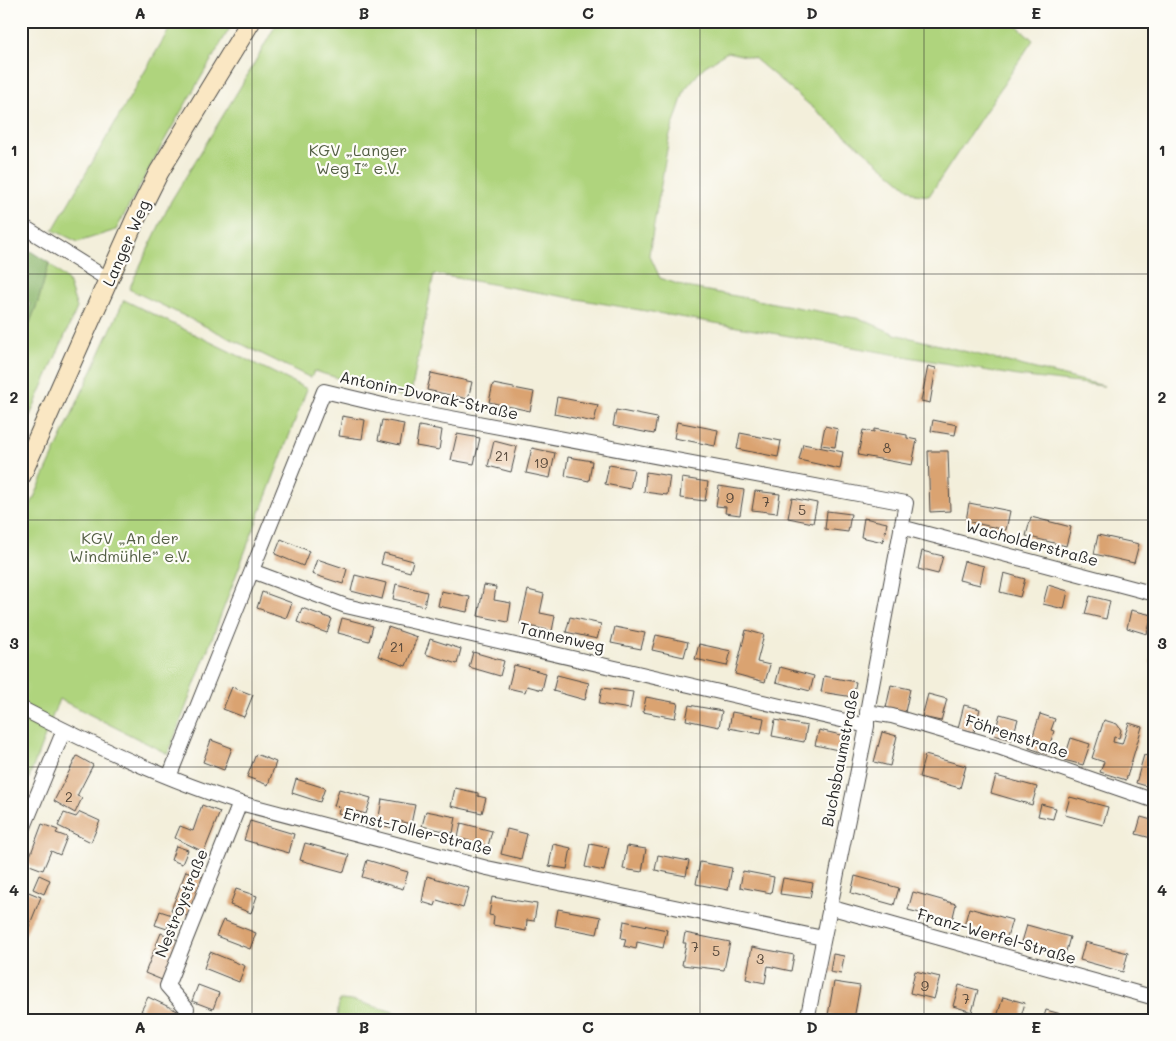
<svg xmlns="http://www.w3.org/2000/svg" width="1176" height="1041" viewBox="0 0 1176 1041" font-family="Mali,sans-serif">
<rect width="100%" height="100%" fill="#fdfcf7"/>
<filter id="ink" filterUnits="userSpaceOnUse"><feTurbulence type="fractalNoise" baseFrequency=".02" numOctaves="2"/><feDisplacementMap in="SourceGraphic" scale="10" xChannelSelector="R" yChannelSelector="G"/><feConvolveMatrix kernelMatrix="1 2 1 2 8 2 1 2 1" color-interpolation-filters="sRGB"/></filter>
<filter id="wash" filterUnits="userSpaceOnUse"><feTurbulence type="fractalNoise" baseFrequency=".0096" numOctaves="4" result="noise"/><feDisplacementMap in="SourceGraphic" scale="20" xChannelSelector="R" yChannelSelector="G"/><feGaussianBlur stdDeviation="1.12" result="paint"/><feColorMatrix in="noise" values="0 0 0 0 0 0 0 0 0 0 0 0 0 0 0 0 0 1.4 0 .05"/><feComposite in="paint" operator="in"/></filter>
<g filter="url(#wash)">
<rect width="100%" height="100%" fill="#f3efdb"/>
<path fill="#afd47d" stroke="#6d8054" d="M174,21H234L168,134L116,230L78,242L53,230Z
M278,21H1012L1033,40L929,196L915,194L754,58L727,52L704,67L685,89L669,138L649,254L660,278L686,287L861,319L895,334L1104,386L1018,376L434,274L410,399L314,371L311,378L129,289L171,201L247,76Z
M49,263L68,281L77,308L21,436V345L38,302Z
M124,300L307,389L168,754L59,699L21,799V526Z
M339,1000L355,1001L408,1016L441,1020H337Z"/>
<path fill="#8bb66c" stroke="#5b704c" d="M21,245L49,263L38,302L21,345V324L30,303L21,299Z"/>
<g id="blocks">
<path fill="#daa371" d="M928,366L936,368L930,403L921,401Z
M431,373L472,382L468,399L427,390Z
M493,384L534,392L530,411L489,402Z
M557,397L598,405L594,422L554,414Z
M616,410L657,418L654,434L613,426Z
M342,416L365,420L362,439L339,436Z
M382,420L404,424L400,445L378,440Z
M933,420L957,425L955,435L931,431Z
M677,422L718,430L715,446L674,438Z
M419,426L442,430L439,450L416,446Z
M825,426L838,429L835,447L821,445Z
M874,429L907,435V438L917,440L912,465L858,455L863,430L874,432Z
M740,433L781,441L778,457L737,449Z
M457,434L480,438L474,464L451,460Z
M494,441L517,447L511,472L488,466Z
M803,444L843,452L840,469L799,460Z
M532,448L555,453L550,478L526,473Z
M928,451H948L950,511L930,512Z
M568,457L592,461L589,481L565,476Z
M609,465L634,469L630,489L605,484Z
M646,472L670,476L667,495L644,492Z
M682,478L708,482L705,501L680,498Z
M719,486L744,490L740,515L725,513L726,507L716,506Z
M755,491L780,494L777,513L752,510Z
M792,498L817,503L813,523L788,518Z
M969,503L1010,511L1006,530L966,521Z
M827,511L851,514L848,532L825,529Z
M1031,517L1071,527L1066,546L1026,536Z
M864,518L887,523L883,542L861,537Z
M1098,535L1139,544L1134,563L1094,554Z
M281,539L309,551L303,566L275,554Z
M922,551L943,556L938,574L918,569Z
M384,553L413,561L410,572L381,564Z
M317,559L347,569L343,584L312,574Z
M964,561L984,566L980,585L959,580Z
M1004,573L1025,579L1020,597L1000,592Z
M355,575L386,583L382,599L351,591Z
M396,584L427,592L424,606L393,599Z
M484,585L496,587L494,600L511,603L508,622L478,616Z
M1048,585L1068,591L1064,609L1043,604Z
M528,590L544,594L540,613L555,616L552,631L520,624Z
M441,591L470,597L467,612L438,606Z
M262,592L292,603L286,618L257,608Z
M1090,596L1110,601L1106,619L1085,614Z
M302,608L332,619L327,633L297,622Z
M1131,610L1152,615L1147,634L1127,628Z
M570,617L601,624L597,639L566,632Z
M342,618L373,626L369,641L338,633Z
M388,627L417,637L406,666L378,656Z
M615,627L645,633L641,649L611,643Z
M746,630L764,635L757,662L770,665L765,682L735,674Z
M656,635L688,642L684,657L652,650Z
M430,639L461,649L457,664L425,654Z
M699,644L731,651L727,666L695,659Z
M1155,644V665L1150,663Z
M473,652L504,661L500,676L469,667Z
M514,665L546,673L542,690L527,686L525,692L508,688Z
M780,667L814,676L810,691L776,682Z
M557,675L589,683L585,700L553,691Z
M824,676L856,682L853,697L821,692Z
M891,685L910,689L905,712L886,708Z
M232,687L253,695L244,717L223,709Z
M602,688L633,692L630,709L599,704Z
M928,694L947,699L941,721L922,717Z
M646,697L678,703L675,718L643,712Z
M689,705L722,711L719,727L686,720Z
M964,705L980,709L974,732L958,728Z
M732,712L764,718L761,734L729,728Z
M1000,714L1018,719L1012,740L994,735Z
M1040,714L1055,719L1051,730L1054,731L1047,754L1029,748Z
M775,720L807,726L804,742L772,736Z
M1104,720L1117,724L1121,730L1119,738L1114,737L1113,742L1122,744L1129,723L1142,727L1126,780L1100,772L1104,762L1092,758Z
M819,730L850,737L847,752L815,745Z
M882,732L897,736L890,766L874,762Z
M1071,738L1090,744L1083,765L1064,760Z
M211,740L232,748L224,770L203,762Z
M256,754L276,762L268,785L247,777Z
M925,755L966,766L960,788L919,777Z
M1144,755L1155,758L1153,788L1136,783Z
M77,756L93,765L77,796L82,798L75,813L54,801Z
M996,776L1037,787L1032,805L991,793Z
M296,779L325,788L320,802L292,793Z
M455,788L478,793V796L486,798L482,813L451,806Z
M339,789L371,798L366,814L351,810L349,816L338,813L340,807L334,806Z
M1070,797L1108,807L1103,825L1065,815Z
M382,799L415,805L411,824L394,820L393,828L381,825L382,818L379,817Z
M1041,804L1056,808L1053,819L1038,816Z
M202,805L220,812L204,852L175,838L180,826L193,831Z
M426,811L456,817L453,833L422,826Z
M80,812L100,821L91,842L58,826L64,813L76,817Z
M1141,817L1155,821V839L1136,834Z
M250,821L294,834L289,853L244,840Z
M461,823L492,831L488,846L458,838Z
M42,824L58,830L56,833L67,837L60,855L51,851L43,870L27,864Z
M507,829L527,834L521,859L501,854Z
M305,843L349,855L344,872L300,860Z
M553,844L571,848L567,869L549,866Z
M590,844L609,848L604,871L585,867Z
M176,846L188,850L182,864L171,860Z
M627,846L646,849L642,872L623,869Z
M658,855L689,861L686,876L655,870Z
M367,860L408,872L403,889L362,877Z
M700,862L732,868L728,890L696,884Z
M186,871L203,877L188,916L171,910Z
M743,871L774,877L771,893L740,887Z
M39,875L50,880L44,894L33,889Z
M427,876L469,888L463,908L437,900L435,906L422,902Z
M855,876L899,888L894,905L851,893Z
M783,878L813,883L810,898L780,894Z
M21,889L41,897L25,936L21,935Z
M236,889L257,896L251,913L230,905Z
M913,892L956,904L952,921L908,910Z
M492,897L537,904L534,921L527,920L526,931L493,925L494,916L489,915Z
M969,908L1012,920L1007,937L964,926Z
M558,909L601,917L597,934L555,926Z
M160,911L172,915L167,929L155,925Z
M223,920L256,933L250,949L216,936Z
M624,921L667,930L663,948L637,942L636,949L624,946L626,939L621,938Z
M1027,925L1070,937L1065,955L1022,942Z
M161,933L178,940L162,980L145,973Z
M685,933L730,942L724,970L682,965L686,943H683Z
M1085,942L1128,953L1123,972L1080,960Z
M752,947L794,955L791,971L768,966L765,983L746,979Z
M210,952L245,966L239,982L204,968Z
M833,954L844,956L841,974L830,972Z
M915,971L940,977L934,999L910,993Z
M834,982L860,986L854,1019L828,1015Z
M198,985L219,993L213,1009L192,1001Z
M959,985L978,990L972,1012L953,1006Z
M148,997L186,1015L183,1020H160L141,1011Z
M1003,997L1025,1003L1020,1020L997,1017Z
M1046,1010L1072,1017L1071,1020H1043Z"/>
</g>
</g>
<g filter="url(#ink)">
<use href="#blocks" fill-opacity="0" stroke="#494845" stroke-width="1"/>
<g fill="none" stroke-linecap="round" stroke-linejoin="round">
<g stroke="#494845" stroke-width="16">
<path id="street" d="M21,225L109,280
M901,527L1155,594
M252,571L346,606L867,726
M21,708C92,745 164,779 240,803L487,868L823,938
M867,712L892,716L998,747L1155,801
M169,777L324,391L387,406L906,503L867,712V726L807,1020
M21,834L64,730
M829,907L1155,998
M187,1009L167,986L240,803"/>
</g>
<g stroke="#494845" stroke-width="21">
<path id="secondary" d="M21,476L135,220L159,172L251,21"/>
</g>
<use href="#street" stroke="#fff" stroke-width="14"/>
<use href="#secondary" stroke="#fae7c3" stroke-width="19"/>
</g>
</g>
<path fill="none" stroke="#2b2b2b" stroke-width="1" stroke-opacity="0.55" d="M252,21V1020M476,21V1020M700,21V1020M924,21V1020M21,274H1155M21,520H1155M21,767H1155"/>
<g text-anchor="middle" stroke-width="4.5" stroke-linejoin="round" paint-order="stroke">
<g font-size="14" fill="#57493c">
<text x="887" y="453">8</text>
<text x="502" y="461">21</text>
<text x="541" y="468">19</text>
<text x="730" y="503">9</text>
<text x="766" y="507">7</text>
<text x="802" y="515">5</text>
<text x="397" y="652">21</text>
<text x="69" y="802">2</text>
<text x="695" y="952">7</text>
<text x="716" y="956">5</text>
<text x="760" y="964">3</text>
<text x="925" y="991">9</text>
<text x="966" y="1004">7</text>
</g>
<g font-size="16" fill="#535e44" stroke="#fdfcf7">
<text x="358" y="156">KGV „Langer<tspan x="358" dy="18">Weg I“ e.V.</tspan></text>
<text x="130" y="544">KGV „An der<tspan x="130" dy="18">Windmühle“ e.V.</tspan></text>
</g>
<g font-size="16" fill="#2b2b2b" stroke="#fdfcf7">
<text transform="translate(126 243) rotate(-66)" y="6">Langer Weg</text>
<text transform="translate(429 395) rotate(12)" y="6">Antonin-Dvorak-Straße</text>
<text transform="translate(1032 543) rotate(15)" y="6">Wacholderstraße</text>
<text transform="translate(562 637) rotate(13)" y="6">Tannenweg</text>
<text transform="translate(1017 736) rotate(18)" y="6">Föhrenstraße</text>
<text transform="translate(840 758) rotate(-79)" y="6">Buchsbaumstraße</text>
<text transform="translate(418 831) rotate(14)" y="6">Ernst-Toller-Straße</text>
<text transform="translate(181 903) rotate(-68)" y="6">Nestroystraße</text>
<text transform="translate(997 936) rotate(16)" y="6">Franz-Werfel-Straße</text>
</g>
</g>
<rect width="1176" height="1041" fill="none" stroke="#fdfcf7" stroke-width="55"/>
<rect x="28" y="28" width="1120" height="986" fill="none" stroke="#2b2b2b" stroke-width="2"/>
<g font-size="16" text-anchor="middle" font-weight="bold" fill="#2b2b2b">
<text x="140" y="19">A</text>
<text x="364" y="19">B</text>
<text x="588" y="19">C</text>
<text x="812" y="19">D</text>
<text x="1036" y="19">E</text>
<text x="14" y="156">1</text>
<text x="1162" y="156">1</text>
<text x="14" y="403">2</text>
<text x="1162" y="403">2</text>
<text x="14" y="649">3</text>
<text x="1162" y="649">3</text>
<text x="14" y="896">4</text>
<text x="1162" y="896">4</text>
<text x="140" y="1033">A</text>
<text x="364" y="1033">B</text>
<text x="588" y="1033">C</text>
<text x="812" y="1033">D</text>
<text x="1036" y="1033">E</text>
</g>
</svg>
